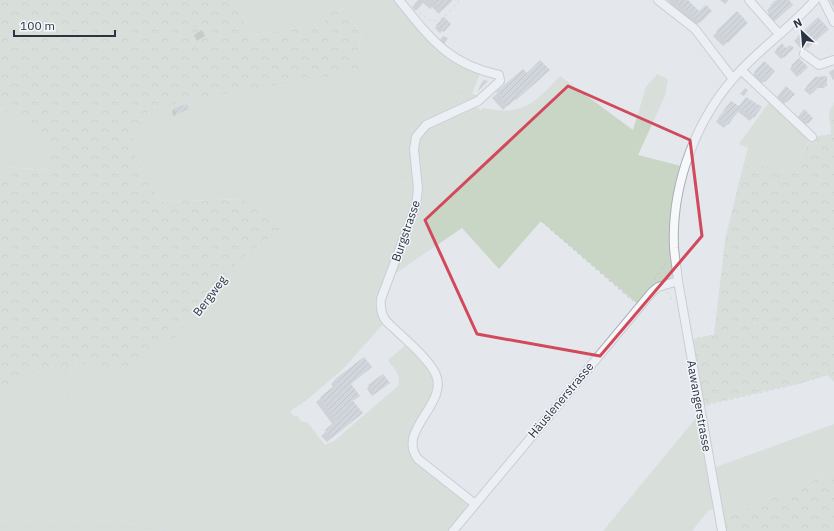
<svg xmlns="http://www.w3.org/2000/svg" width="834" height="531" viewBox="0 0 834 531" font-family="'IBM Plex Sans',sans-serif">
<defs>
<pattern id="forest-crowns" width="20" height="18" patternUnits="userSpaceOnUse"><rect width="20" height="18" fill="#c9d6c5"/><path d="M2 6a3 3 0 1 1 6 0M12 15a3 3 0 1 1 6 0" fill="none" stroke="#adb8ab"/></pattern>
<pattern id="building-hatch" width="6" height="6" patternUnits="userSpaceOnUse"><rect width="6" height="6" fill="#bbc0ca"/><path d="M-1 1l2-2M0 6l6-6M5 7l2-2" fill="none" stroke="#989da6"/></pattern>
</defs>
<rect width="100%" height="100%" fill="#e4e7ec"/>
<path fill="#c9d6c5" d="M236,0H330L325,23L250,36Z
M336,0H399L426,34L481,71L472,94L485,97L478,101L477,107L481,110L483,108C523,116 534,104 560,76L633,130L646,87L657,74L668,79L665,96L638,155L685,167L675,220L678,281L664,285L640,306L541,221L499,269L462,228L389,278L381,299L386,321L343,369L308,399L290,411L294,417L297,415L301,421L308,423L325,445L334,441L398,386C402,375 394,369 388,360L408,343L431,365L438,383L413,437L414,453L475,504L453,531H0V401L33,373L45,366L66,368L88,363L117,369L129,366L149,349L173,339L216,293L228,273L244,256L270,238L280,227L242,199L162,202L148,184L130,147L143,115L178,102L367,70L357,55L362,34Z
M772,98L810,139L798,160L776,175L749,166H743L748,148L739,144Z
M0,107L51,148V170L0,167Z
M700,413L711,469L834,424V472L720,519L717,507L708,511L692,531H603Z"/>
<path fill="url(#forest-crowns)" d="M0,0H236L250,36L324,23L330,0H336L362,34L357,55L368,70L178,102L143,115L130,147L148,184L162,202L242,199L281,227L270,238L244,256L228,273L216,293L173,339L149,349L129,366L117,369L88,363L66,368L45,366L33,373L0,401V167L51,170V148L0,107Z
M834,103V382L827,375L801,383L699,406L688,340L714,335L725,240L743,166L770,167L776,175L798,160L812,137L831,134L829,112Z
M834,472V531H722L720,519Z"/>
<path fill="#0003" d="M418,0H449L450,1L439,14L432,7L430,9L423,3L416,11L412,7Z
M667,0H687L699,13L711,11L695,26Z
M720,0H729L725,4Z
M777,0H787L792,5L771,24L764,17L769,13L767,10Z
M830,0H834V8Z
M737,13L747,23L723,46L713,36Z
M444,18L450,24L440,33L435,28Z
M827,29L803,51L794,41L798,37Z
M202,30L205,36L197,41L194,35Z
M443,36L448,38L443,46L439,42Z
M782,45L786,49L792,48L781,59L774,52Z
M799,59L807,67L797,77L790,69Z
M764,62L774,71L760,85L751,77Z
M834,69V79L833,80L829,72Z
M523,70L527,74L548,70L516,100L514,99L503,110L492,98Z
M815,78L826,85L824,88H816L810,95L804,90Z
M484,80L488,81L477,92L482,82Z
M786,87L793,94L784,104L777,97Z
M745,88L748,90L744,96L740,94Z
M743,101L753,117L750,121L737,111L724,128L716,122L728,105L739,107Z
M174,109H188L173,116L172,111Z
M804,111L811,118L805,125L797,118Z
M336,379L350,384L352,402L357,417L327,442L321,436L333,425L316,402L334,388L331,384Z
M386,385L372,396L367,389L369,386Z"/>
<path fill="url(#building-hatch)" d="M432,0H453L443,10Z
M674,0H688L699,11L706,5L712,11L700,23Z
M776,0H789L793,5L775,21L768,13L772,8L770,5Z
M737,11L748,23L728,43L716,31Z
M444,17L451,24L444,32L436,25Z
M818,17L829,29L808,48L797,37Z
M782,43L786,48L790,45L794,48L784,58L776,49Z
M799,58L808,67L800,75L791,66Z
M540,60L550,70L521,96L520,95L508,106L496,92L523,69L527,73Z
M764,61L775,71L765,82L754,72Z
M827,76V86H819L813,93L806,87L815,77Z
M786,86L795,94L787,102L779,94Z
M746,97L762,107L754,118L741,108L728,125L718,118L731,101L739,106Z
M187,104L189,110L176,114L174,108Z
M804,109L813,118L808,124L799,115Z
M364,357L372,367L351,384L360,396L353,401L363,413L332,438L325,430L337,420L320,397L338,383L335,379Z
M383,374L390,383L375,394L368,385Z"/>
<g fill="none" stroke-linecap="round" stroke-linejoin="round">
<g stroke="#a9aeb7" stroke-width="10">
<path id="minor" d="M399,0C430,38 448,64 499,75L500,81L478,101L426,125L416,137L414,149L418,189L416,205L381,299C380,308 381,314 386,321C399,334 430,359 436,375C448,404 396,431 418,459L475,504
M658,0L695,29L733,79
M749,0L779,34
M823,0L834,22
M804,54L819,65L834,60
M741,70L812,137
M453,531L652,292L658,287L678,281
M722,531L678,281C677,270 675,259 674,248C671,184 697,115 742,69C765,45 793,25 815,0"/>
</g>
<path stroke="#c2c5cb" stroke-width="1" stroke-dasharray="3 3" stroke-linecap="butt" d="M164,0C176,20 176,24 200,27
M419,12C423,14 428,21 432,21C441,22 455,7 459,0
M0,98L14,79L40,67L62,52L101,0
M817,141L834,158
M774,177L818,235L822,244L834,255
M148,184L130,147L143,115L178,102L351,71L388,73L453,91L475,95
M541,221L633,301
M654,280L667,261
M667,292L674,302
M697,338C744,331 790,318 834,299
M66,368C65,383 78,462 85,473C99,494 122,510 140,527
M829,374L834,379
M0,401L33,373L45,366L66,368L88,363L117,369L129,366L149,349L173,339L216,293L228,273L244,256L270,238L281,227L294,208L307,199L321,194L410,176
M707,405L801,383L827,375L834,368
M0,527C56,528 113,523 168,531
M144,527L290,411L308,399"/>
<use href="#minor" stroke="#f7f8fa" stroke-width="8"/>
</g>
<path d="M0 0H834V531H0ZM568,86L690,140L702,236L600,356L477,334L425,220Z" fill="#e4e7ec" fill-opacity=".55" fill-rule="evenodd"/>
<path fill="none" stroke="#d1495b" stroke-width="3" stroke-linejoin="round" d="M568,86L690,140L702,236L600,356L477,334L425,220Z"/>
<g text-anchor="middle" stroke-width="3" stroke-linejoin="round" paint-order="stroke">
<g font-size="12" fill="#2b3445" stroke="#f4f6f9">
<text transform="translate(406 231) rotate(-71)" y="4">Burgstrasse</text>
<text transform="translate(210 296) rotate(-53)" y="4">Bergweg</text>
<text transform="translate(561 400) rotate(-50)" y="4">Häuslenerstrasse</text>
<text transform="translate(699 406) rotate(80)" y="4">Aawangerstrasse</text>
</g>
</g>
<g transform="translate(802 32) rotate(334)" stroke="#f4f6f9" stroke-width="3" paint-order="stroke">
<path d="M0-3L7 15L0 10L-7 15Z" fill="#2b3445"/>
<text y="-6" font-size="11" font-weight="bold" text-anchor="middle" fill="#2b3445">N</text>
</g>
<path d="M14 30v6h101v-6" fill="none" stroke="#2b3445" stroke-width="2"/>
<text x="20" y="30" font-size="12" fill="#2b3445" stroke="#f4f6f9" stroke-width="3" paint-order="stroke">100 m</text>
</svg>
